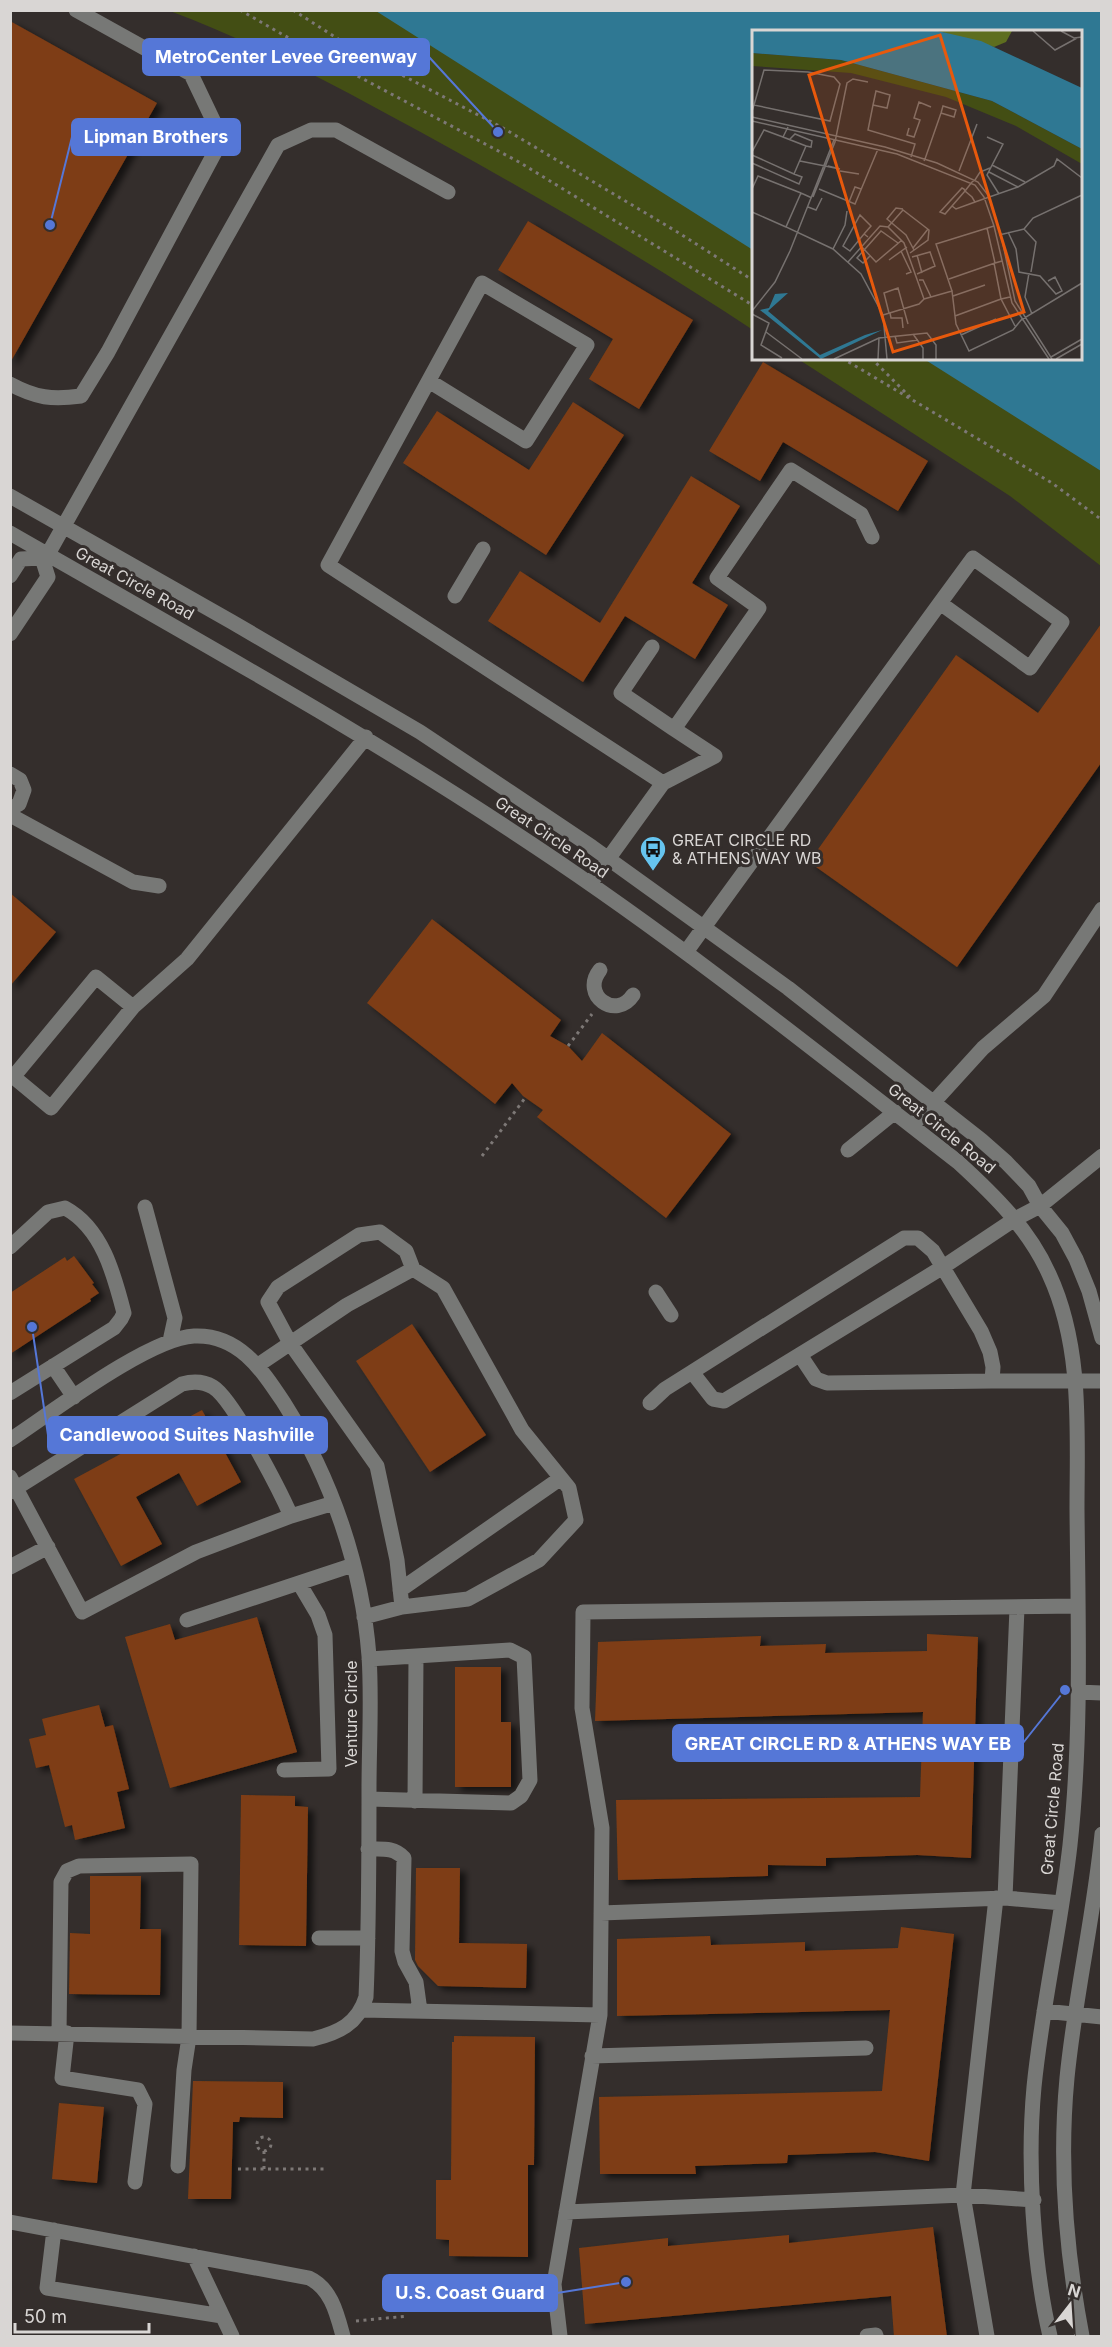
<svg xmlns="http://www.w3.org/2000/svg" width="1112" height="2347" viewBox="0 0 1112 2347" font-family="Inter,sans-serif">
<defs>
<filter id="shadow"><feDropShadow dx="6" dy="4" stdDeviation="3" flood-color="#0009"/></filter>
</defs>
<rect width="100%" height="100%" fill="#342e2c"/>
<path fill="#434e14" d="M170,11H380L753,243V330C653,264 549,203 444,145C353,95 268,48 170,11Z
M798,359H938L1101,458V566L1010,496Z"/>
<path fill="#2f7893" d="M376,11H1101V471L924,359L1080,358V32H754L753,250Z"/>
<path fill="#7e3d14" filter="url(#shadow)" d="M10,21L157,103L10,363Z
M528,221L693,320L639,409L589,379L613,339L498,270Z
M763,362L928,461L898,511L783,442L760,481L709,451Z
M573,402L624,435L546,555L403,463L437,411L529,470Z
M691,476L740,506L692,583L728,605L695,659L625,616L583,682L488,621L520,571L600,623Z
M1101,624V763L957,967L809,862L956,655L1038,713Z
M10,893L56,932L10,986Z
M432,919L561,1020L550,1036L568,1046L582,1061L602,1033L731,1134L666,1218L537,1117L543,1110L523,1096L512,1083L495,1104L367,1003Z
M74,1256L94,1283L92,1284L99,1293L90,1299L91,1301L10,1354V1293L65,1257L67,1261Z
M412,1324L486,1435L430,1472L356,1361Z
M202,1410L241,1482L197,1506L179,1473L136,1497L162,1544L121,1566L74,1479Z
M257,1617L297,1752L170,1788L125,1637L170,1624L175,1640Z
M927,1634L978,1637L971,1858L917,1855L826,1858V1866L768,1865V1876L618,1880L616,1800L920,1797L923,1712L595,1721L598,1642L761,1636L760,1646L826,1644L825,1653L927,1651Z
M455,1667H501V1722H511V1787H455Z
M99,1705L105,1727L113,1725L129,1789L117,1792L125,1828L75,1840L72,1825L65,1827L49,1765L36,1768L29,1739L46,1735L42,1719Z
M241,1795L295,1796V1806L308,1807L306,1946L239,1945Z
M416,1868H460L459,1943L527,1944L526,1988L438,1986L418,1966L415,1960Z
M90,1876H141L140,1929H161L160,1995L69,1994L70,1933L90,1934Z
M901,1927L954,1934L929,2161L875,2152L788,2155L787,2163L695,2166L696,2174H600L599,2097L882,2091L890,2010L617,2016V1939L710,1936L711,1945L805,1942V1951L898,1948Z
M454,2036L535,2037L534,2165H528V2257L449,2256V2240L436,2239V2180H451L452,2042H454Z
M193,2081L283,2082V2118L240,2117L239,2122H233L231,2199H188Z
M59,2103L104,2107L97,2183L52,2179Z
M933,2227L947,2337H894L891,2296L585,2324L579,2248L668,2238V2246L789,2235V2243Z"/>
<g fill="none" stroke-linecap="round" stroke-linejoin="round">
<path stroke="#7d7876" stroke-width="3" stroke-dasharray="3 4.5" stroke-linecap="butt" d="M240,10L320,56L519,162L754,306
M293,10L360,53L503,128L679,233L754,281
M842,358L1052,483L1102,520
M871,358L910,397
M568,1046L592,1014
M482,1156L525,1098
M257 2144a7 7 0 1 1 14 0a7 7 0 1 1-14 0Z
M238,2169H328
M264,2169V2151
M356,2321L408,2316"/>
<path stroke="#777876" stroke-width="15" d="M429,381L526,441L587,345L482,283L328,565L663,783L590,884
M10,384C36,398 52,400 81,396L108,352L222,139L191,74L76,10
M10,496L232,622L420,732L510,792L592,847L788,988L981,1140L1006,1162L1029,1186L1040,1206L1062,1233L1076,1259L1089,1291L1102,1338
M10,533C188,635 366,733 536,847C682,944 819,1054 958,1162C994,1195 1029,1229 1049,1274C1083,1347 1077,1431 1077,1509C1078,1621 1082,1734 1070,1845C1061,1926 1042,2006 1034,2087C1027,2162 1033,2264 1050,2336
M10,576L21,559L42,558L48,554L278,145L311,130H336L448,192
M455,596L483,549
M10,634L48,577L42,558
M652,647L621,693L674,729L759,608L717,578L791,470L861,514L872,537
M10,774L20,780L24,790L19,804L10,809
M663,783L715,756L674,729
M10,815L133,882L159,886
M686,952L704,927L940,603L973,558L1062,622L1030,668L940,603
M600,970C580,995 616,1021 633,995
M10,1074L51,1108L133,1007L187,959L366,737
M14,1076L96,977L133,1007
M912,1126L983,1048L1044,996L1102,909
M848,1150L895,1112
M145,1207L175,1318L170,1341
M10,1247L48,1212L65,1208C102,1228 114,1274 124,1313L121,1319L114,1328L10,1393
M656,1292L671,1315
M800,1355L816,1379L827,1383L992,1381L993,1367L990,1352L981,1331L933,1251L918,1238H904L692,1372L713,1399L724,1401L943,1267L1015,1219L1040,1206L1102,1156
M258,1365L347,1305L413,1269L443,1288L522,1430L569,1488L576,1520L539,1560L468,1599L402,1607L364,1617
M53,1366L74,1397
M992,1381H1102
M650,1403L665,1389L692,1372
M10,1440C51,1413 149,1338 194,1336C239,1334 262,1370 284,1403C332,1479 362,1567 369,1656C372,1700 369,1745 369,1789C369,1858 369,1928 366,1997C358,2024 338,2033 313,2039L10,2033
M10,1477L82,1612L196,1552L291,1516L334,1503
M10,1492L182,1384C193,1381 203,1381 213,1387C233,1399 280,1491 291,1516
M10,1567L48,1547
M400,1590L561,1478
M402,1607L397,1560L377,1466L290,1343L268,1302L278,1287L359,1235L380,1232L406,1251L413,1269
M1017,1608L1005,1898L1062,1903
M187,1620L353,1565
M369,1659L510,1650L524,1657L530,1780L521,1796L511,1803L369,1799
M1078,1692L1102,1693
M284,1770L329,1769L325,1635L318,1615L299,1583
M415,1801L416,1656
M368,1849C382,1849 394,1847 404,1858L402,1951L405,1962L416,1982L420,2011
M996,1898L963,2195L1034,2200
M601,1913L1005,1898
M319,1938H368
M362,2010L600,2015L554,2284L560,2336
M1044,2011L1102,2017
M600,2015L602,1828L582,1708L583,1612L1078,1606
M59,2033L61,1882L67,1871L79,1866L191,1864L189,2037L184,2070L178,2166
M67,2033L62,2078L138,2090L145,2104L135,2182
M592,2056L866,2048
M566,2212L963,2195L987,2336
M10,2222L309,2278C331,2288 337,2314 343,2336
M54,2230L47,2288L222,2316
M194,2256L232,2336
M867,2336L876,2335
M1082,2336C1066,2252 1059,2163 1067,2078C1075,1996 1094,1916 1102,1834"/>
</g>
<defs>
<g id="bus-pin" transform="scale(1.35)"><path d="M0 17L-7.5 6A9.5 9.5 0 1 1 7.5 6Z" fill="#66c4ef" stroke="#342e2c"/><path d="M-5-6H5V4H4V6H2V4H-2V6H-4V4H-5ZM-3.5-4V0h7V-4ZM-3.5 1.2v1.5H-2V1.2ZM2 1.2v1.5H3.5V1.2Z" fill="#111"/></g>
</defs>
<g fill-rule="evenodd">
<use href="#bus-pin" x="653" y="849"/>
</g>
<g text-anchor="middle" stroke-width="6" stroke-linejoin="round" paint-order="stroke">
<g font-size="16" fill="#d9d6d4" stroke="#342e2c">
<text transform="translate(135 583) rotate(29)" y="6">Great Circle Road</text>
<text transform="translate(552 837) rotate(34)" y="6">Great Circle Road</text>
<text transform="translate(942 1128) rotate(39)" y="6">Great Circle Road</text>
<text transform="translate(351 1714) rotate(-90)" y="6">Venture Circle</text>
<text transform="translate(1052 1809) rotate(-85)" y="6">Great Circle Road</text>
</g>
<g font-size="16" fill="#d9d6d4" stroke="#342e2c" text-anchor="start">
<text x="672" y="846">GREAT CIRCLE RD<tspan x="672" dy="18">&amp; ATHENS WAY WB</tspan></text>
</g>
</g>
<g transform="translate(752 30)">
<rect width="330" height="330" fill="#342e2c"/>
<path d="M0,23L89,30L240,71L330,119V134L264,96L194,67L99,43L0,36Z" fill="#434e14"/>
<path d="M186,1H260L254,12L242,17Z" fill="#5e6e1f"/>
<path d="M0,1H186L229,11L330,58V119L240,71L89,30L0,23ZM36,263L16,281L68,325L113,305L130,300L69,329L8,280L17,278L23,264Z" fill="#2f7893"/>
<path fill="none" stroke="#76716f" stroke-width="1.5" d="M281,1L303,20L325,8M309,1L322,8L330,7M121,75L135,78L138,65L124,61L121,75L116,100L163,114L159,127M0,81L2,75L78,91L88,54L82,47L56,42L12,40L2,75M0,87L133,117L185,133L226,152L236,165L249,205L263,271L300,329M0,91L145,124L223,155L232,167L242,196L260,273L297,329M157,98L155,105L162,107L168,90L162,88L167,72L179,77M235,107L251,114L235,145L247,164M38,109L43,104L60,111L59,117L54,116M0,122L12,100L31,107M0,125L42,144M48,131L88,139L76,136M172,131L173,129L189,83L191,76L204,80L202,87L189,83M0,133L47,154L50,147L42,144L54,116L31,107L36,97M240,135L273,152M88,141L107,144M207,141L225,94M237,142L266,157M0,159L6,146L49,163M67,159L103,174L126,119M61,167L83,112L95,53L101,49L116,52M60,168L49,163L34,197L81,219L109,244L131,285L135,329M97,172L103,157L109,159M223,172L266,157L302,136L305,129L330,148M200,176L204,179L223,172L220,167L213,161L212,159L210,158L188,182L193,184L213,161L220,152L223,150L228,142L238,138M56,177L64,180L70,168M151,179L144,178L135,189L154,205L162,220M0,182L34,197M136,197L151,180L177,200L176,210L158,223M235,198L243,233L250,231M272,199L284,212L279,242M256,202L264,219L267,242L288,246L304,264L310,261L303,247L296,251M112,204L119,196L108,185L91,216L98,221L112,204L116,207M247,205L272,199L281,188L330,165M109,216L124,232L150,210M161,218L176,199M81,219L93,195L95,181M149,221L159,242L154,244M165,225L170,243M118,226L111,233L105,228L129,201L146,213M160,227L178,222L183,236L165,244M137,230L155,217M96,232L128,196L136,197L152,213L172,269L167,274L131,285M242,233L249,269L258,267M277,243L273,267L280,284M197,249L243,233M167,250H171L179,267M200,261L184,214L242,196M201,266L233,255M172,269L200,261L204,294L217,321L261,300L269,290L330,253M0,281L23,252L38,221L82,110M137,283L132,263L146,258L156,294M138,283L139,288H150L151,298M0,284L17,293L9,315L30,328M203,286L249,269L263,296M14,302L50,329M161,304L171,318V329M209,305L244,289M143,306L145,313L166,310M299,327L330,309M82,329L127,308M126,329L127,308L175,303L184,315V329M304,329L330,314"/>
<path fill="#e8590c" fill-opacity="0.15" stroke="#e8590c" stroke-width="3" d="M188,5L272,282L141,322L57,45Z"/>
<rect width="330" height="330" fill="none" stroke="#d9d6d4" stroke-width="3"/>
</g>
<path fill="none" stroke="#5577d7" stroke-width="2" d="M498 132L429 57M50 225L72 137M32 1327L48 1435M1065 1690L1023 1743M626 2282L557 2293"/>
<g fill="#5577d7" stroke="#342e2c" stroke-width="2">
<circle cx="498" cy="132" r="6"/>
<circle cx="50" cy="225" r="6"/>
<circle cx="32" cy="1327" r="6"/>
<circle cx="1065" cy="1690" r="6"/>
<circle cx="626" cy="2282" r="6"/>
</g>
<g fill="#5577d7" stroke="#5577d7" stroke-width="2">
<rect x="143" y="39" width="286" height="36" rx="6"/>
<rect x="72" y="119" width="168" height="36" rx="6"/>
<rect x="48" y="1417" width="279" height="36" rx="6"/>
<rect x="673" y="1725" width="350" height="36" rx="6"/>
<rect x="383" y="2275" width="174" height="36" rx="6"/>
</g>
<g font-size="18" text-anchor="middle" font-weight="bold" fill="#fff">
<text x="286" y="63">MetroCenter Levee Greenway</text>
<text x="156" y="143">Lipman Brothers</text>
<text x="187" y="1441">Candlewood Suites Nashville</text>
<text x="848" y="1750">GREAT CIRCLE RD &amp; ATHENS WAY EB</text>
<text x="470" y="2299">U.S. Coast Guard</text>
</g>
<rect width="1112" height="2347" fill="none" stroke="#d9d6d4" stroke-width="24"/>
<g transform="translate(1070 2305) rotate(17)" stroke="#342e2c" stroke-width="4.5" paint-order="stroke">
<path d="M0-4.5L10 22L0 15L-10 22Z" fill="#d9d6d4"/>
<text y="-9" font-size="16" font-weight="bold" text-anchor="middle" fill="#d9d6d4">N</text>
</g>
<path d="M15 2323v9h134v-9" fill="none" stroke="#d9d6d4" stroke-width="3"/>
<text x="24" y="2323" font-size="18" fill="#d9d6d4" stroke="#342e2c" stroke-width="4.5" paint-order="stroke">50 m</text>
</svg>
